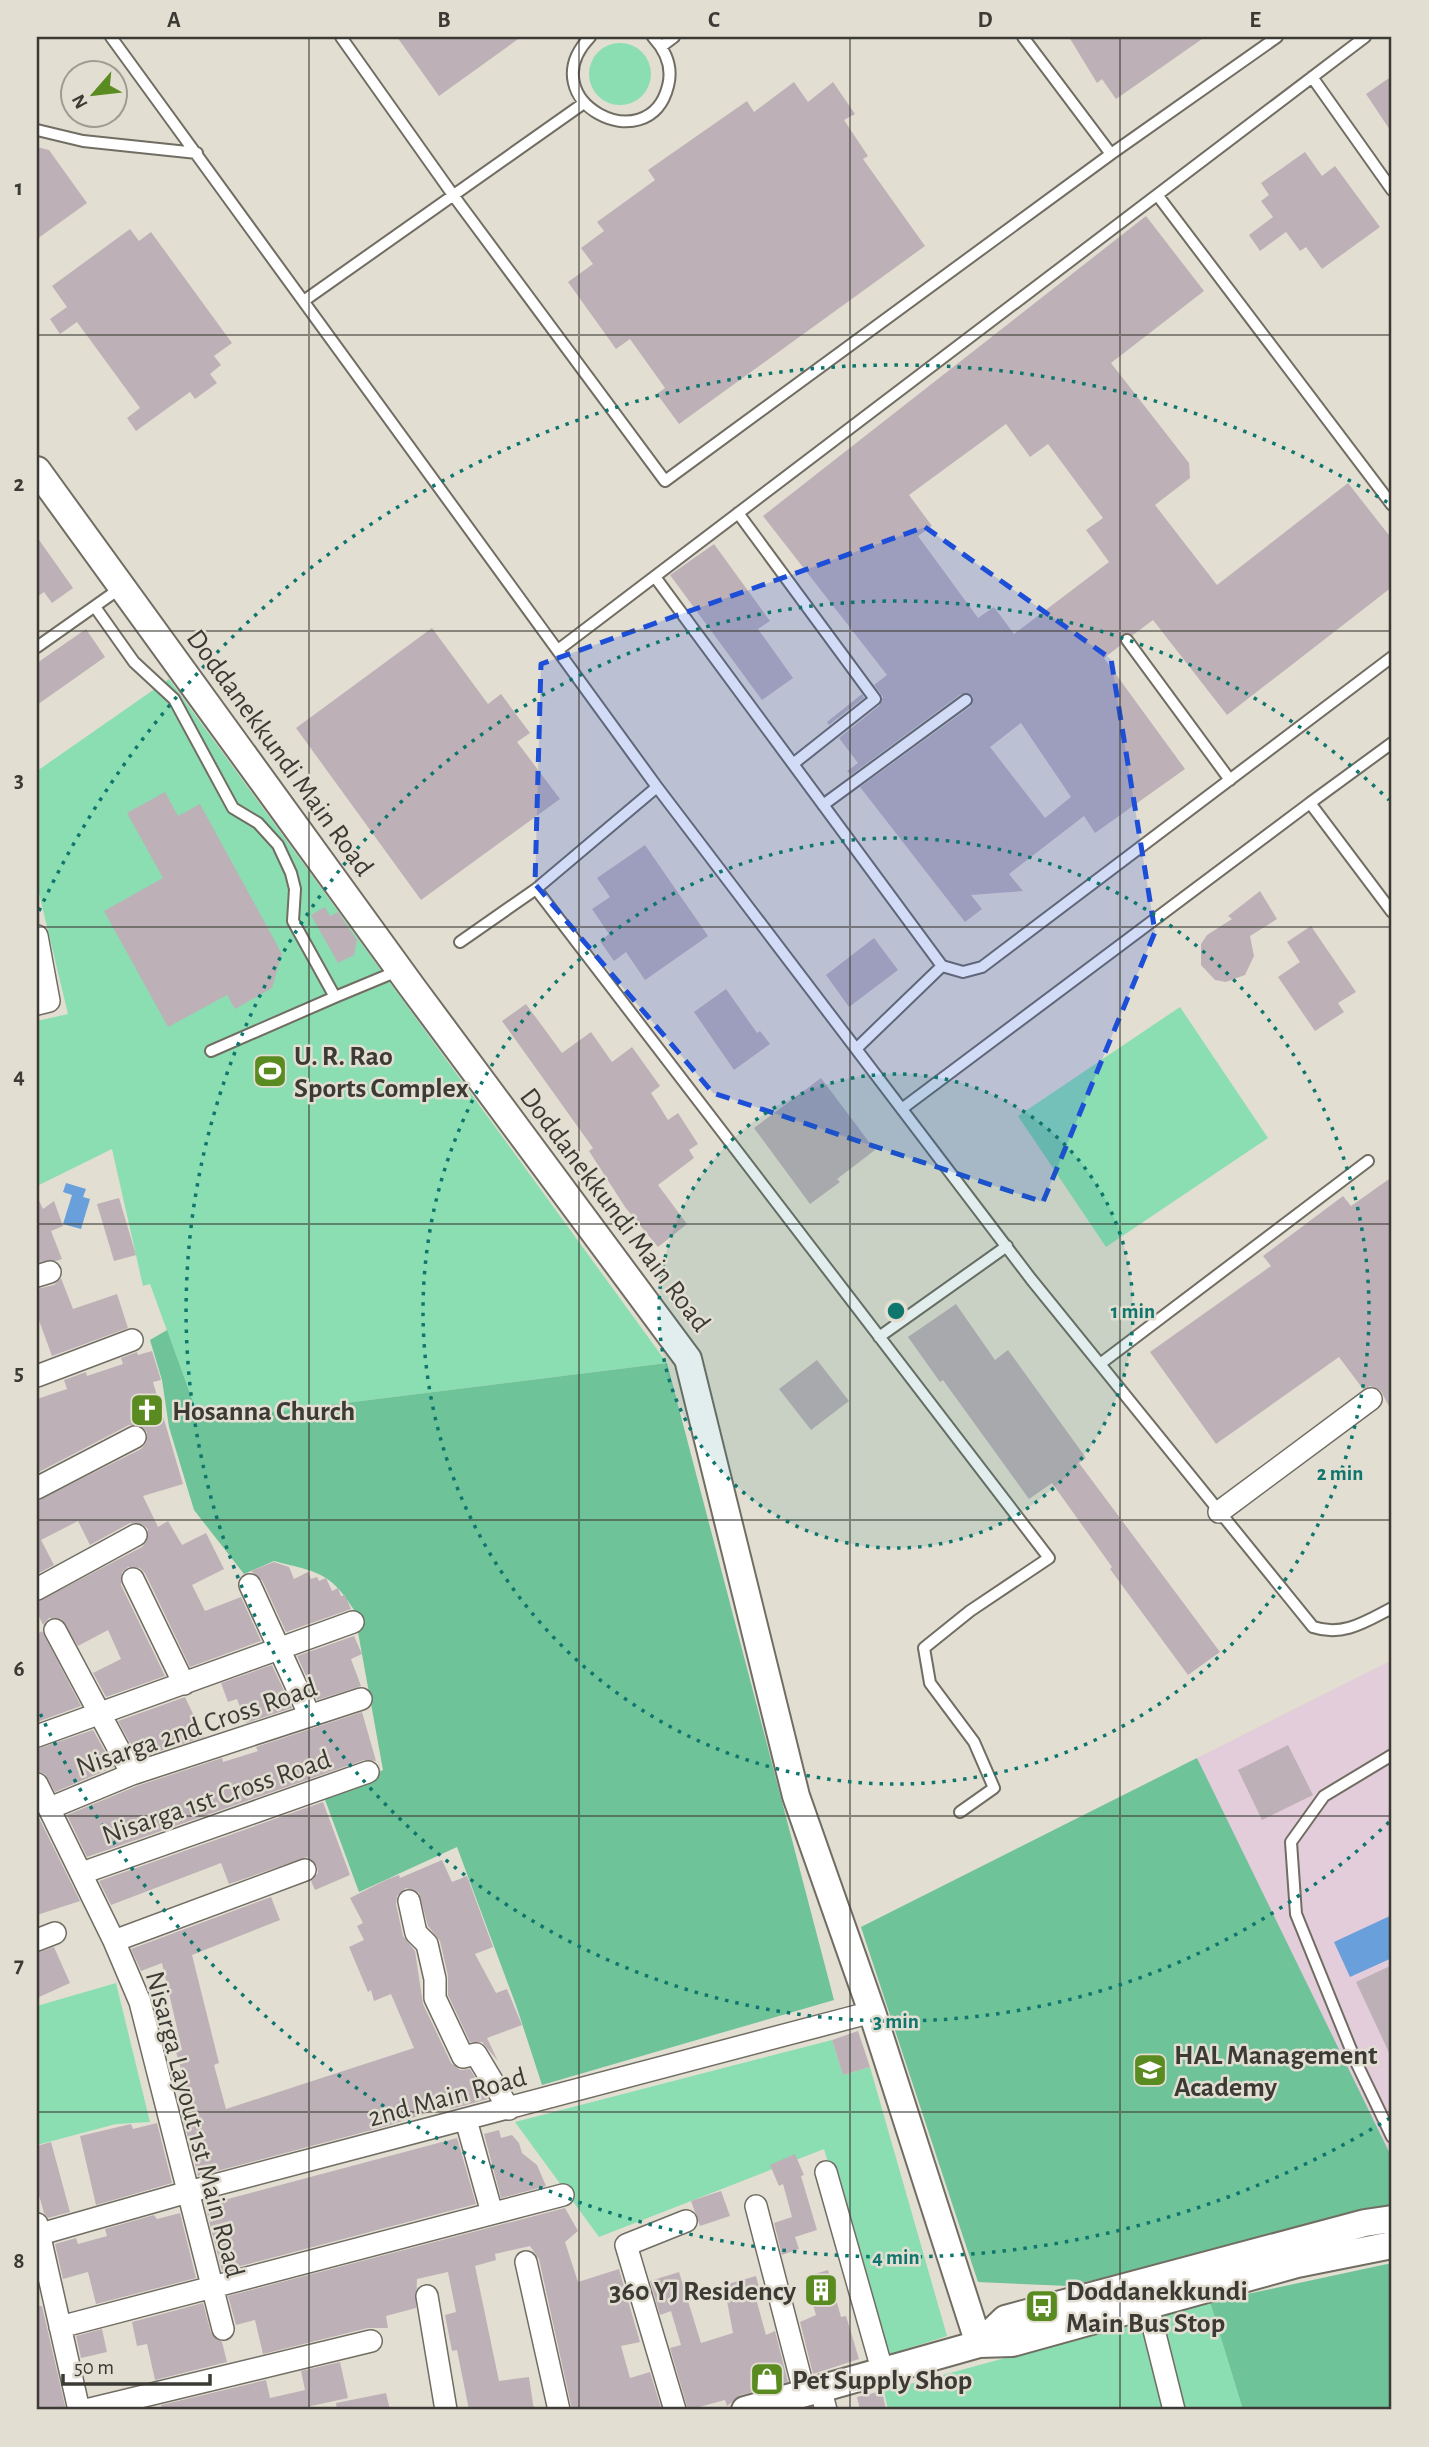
<svg xmlns="http://www.w3.org/2000/svg" width="1429" height="2447" viewBox="0 0 1429 2447" font-family="'Alegreya Sans',sans-serif">
<rect width="100%" height="100%" fill="#e3ded2"/>
<path fill="#e3cdda" d="M1392,1660V2212L1362,2216L1069,2286L978,2282L861,1927Z"/>
<path fill="#8adeb2" d="M589 74a31 31 0 1 1 62 0a31 31 0 1 1-62 0Z
M169,679L667,1363L200,1421L150,1284L143,1286L112,1149L37,1186V1021L68,1014L37,885V771Z
M1180,1007L1268,1138L1106,1247L1018,1116Z
M116,1983L150,2122L116,2124L37,2145V2006Z
M832,2040L843,2075L870,2067L947,2336L885,2356L824,2149L599,2237L515,2122Z
M1210,2302L1243,2410H888L884,2391Z"/>
<path fill="#6ec398" d="M167,1330L200,1421L667,1363L834,2000L542,2085L517,2008L457,1847L359,1892L324,1797L383,1770L354,1610C330,1571 316,1572 274,1561L244,1574L194,1510L169,1427L162,1380L150,1340Z
M1197,1758L1392,2158V2212L1362,2216L1069,2286L978,2282L861,1927Z
M1392,2263V2410H1243L1210,2302Z"/>
<path fill="#699fda" d="M66,1183L86,1189L83,1197L90,1199L81,1229L63,1224L72,1195L63,1192Z
M1392,1915V1958L1350,1977L1334,1942Z"/>
<path fill="#bdb1b7" fill-rule="evenodd" d="M397,37H521L439,96Z
M1069,37H1205L1116,99L1102,79L1097,83Z
M1392,76V133L1366,94Z
M794,82L808,102L833,82L855,114L844,120L868,156L863,159L925,246L679,424L657,394L665,388L630,339L616,349L568,282L593,264L581,248L604,231L597,222L655,180L648,170L747,101L754,112Z
M37,147L49,150L87,203L37,239Z
M1305,152L1322,176L1335,166L1380,227L1322,269L1306,247L1300,251L1286,232L1260,251L1249,235L1273,217L1261,201L1269,195L1261,183Z
M1146,216L1204,291L1111,363L1189,463L1190,478L1155,505L1217,585L1348,483L1392,539V587L1227,715L1153,620L1133,635L1122,634L1121,645L1104,658L1185,769L1095,833L1084,816L1009,874L1023,891L971,895L982,909L965,922L860,787L971,706L973,696L961,694L851,775L847,771L858,763L839,738L880,705L883,697L874,685L887,675L763,516ZM1006,424L1030,457L1048,444L1103,518L1086,530L1109,562L1014,634L994,607L978,618L918,536L932,526L909,495ZM1021,723L1071,797L1045,818L990,747Z
M130,229L139,241L151,232L232,343L214,356L221,365L210,374L217,383L195,399L190,392L136,431L127,418L140,408L77,322L60,334L50,319L67,307L52,286Z
M37,537L73,588L52,603L44,592L37,597Z
M714,544L770,621L758,629L793,678L762,700L670,575Z
M432,628L488,704L501,694L530,733L517,742L560,799L421,900L296,728Z
M86,629L105,657L37,705V663Z
M862,694L864,698L829,725L827,722Z
M165,792L178,816L200,804L282,954L272,988L235,1009L227,995L168,1027L104,911L163,878L127,813Z
M645,845L708,936L645,980L626,952L614,961L600,941L609,934L592,909L610,897L597,878Z
M1260,891L1277,919L1250,936L1254,956L1245,975L1226,982L1215,980L1201,965V944L1207,935L1232,919L1228,916Z
M325,907L330,916L338,912L357,940L354,955L338,963L311,915Z
M1311,926L1356,992L1338,1003L1344,1012L1315,1031L1278,977L1300,962L1287,942Z
M874,938L898,970L849,1007L826,975Z
M726,989L757,1033L760,1031L770,1044L734,1070L694,1012Z
M526,1004L562,1053L591,1032L612,1062L632,1047L660,1086L651,1093L668,1120L678,1113L698,1144L689,1150L694,1158L658,1185L687,1224L658,1247L625,1207L589,1151L593,1148L502,1021Z
M821,1078L875,1150L837,1179L840,1182L810,1204L754,1128Z
M1392,1177V1412L1381,1391L1370,1386L1363,1389L1339,1357L1216,1444L1150,1352L1271,1266L1263,1256L1343,1196L1351,1206Z
M37,1196L43,1209L54,1201L63,1226L51,1231L62,1259L56,1261L37,1262Z
M119,1198L136,1255L114,1261L97,1204Z
M61,1278L73,1309L117,1294L128,1328L52,1356L37,1315V1289L54,1285Z
M956,1304L995,1360L1008,1350L1086,1458L1079,1463L1220,1652L1188,1675L1110,1569L1112,1567L1052,1483L1029,1499L943,1380L940,1382L908,1337Z
M152,1351L161,1380L153,1382L183,1484L143,1496L158,1527L168,1521L182,1545L206,1533L224,1569L192,1585L205,1611L241,1597L261,1641L190,1667L145,1573L140,1568L128,1567L122,1572L121,1585L165,1676L106,1697L93,1673L121,1659L108,1630L78,1646L61,1619L49,1618L43,1625L37,1612V1602L142,1547L147,1541L148,1529L142,1524L130,1523L90,1545L78,1521L41,1540L54,1565L37,1574V1501L141,1449L146,1443L147,1432L141,1426L129,1425L37,1473V1399L67,1389L64,1380L86,1372L87,1376L123,1364L121,1358L137,1352L138,1355Z
M817,1360L849,1401L811,1430L779,1389Z
M274,1562L289,1567L294,1579L308,1572L311,1579L317,1577L319,1581L326,1578L332,1591L338,1588L341,1596L345,1595L351,1609L286,1632L262,1580L251,1571Z
M42,1631L81,1706L37,1722V1634Z
M354,1636L362,1654L351,1659L361,1686L317,1700L297,1656Z
M272,1665L292,1708L246,1723L237,1699L228,1702L221,1683Z
M185,1697L204,1737L138,1758L118,1721Z
M362,1712L376,1761L364,1760L87,1857L67,1815L137,1786L222,1758L223,1762L258,1751L256,1747Z
M93,1730L114,1767L55,1792L45,1774L37,1771V1749Z
M1288,1745L1313,1795L1262,1820L1238,1770Z
M323,1802L350,1875L315,1890L311,1881L318,1873L317,1866L307,1857L229,1884L221,1863L111,1905L99,1881Z
M39,1818L80,1901L37,1915V1819Z
M442,1860L452,1882L467,1876L493,1947L475,1954L496,1993L507,1989L522,2025L487,2038L498,2061L482,2042H470L448,1995V1976L440,1941L428,1926L419,1893L406,1888L397,1896L396,1904L403,1936L415,1951L423,2004L451,2063L460,2070L470,2069L488,2099L451,2109L449,2106L387,2126L198,2176L183,2119L195,2116L176,2052L182,2050L162,1963L141,1971L131,1949L271,1897L280,1920L192,1955L219,2063L214,2065L226,2109L414,2048L391,1994L374,2001L371,1990L368,1992L349,1947L364,1940L357,1926L363,1923L350,1898L388,1879L399,1875L400,1878Z
M54,1947L70,1983L37,1998V1953Z
M1392,1965V2059L1356,1982Z
M858,2031L870,2067L843,2075L832,2040Z
M157,2123L172,2183L96,2205L80,2136L131,2124L133,2129Z
M499,2130L501,2138L512,2135L519,2143L522,2153L537,2165L546,2186L501,2198L484,2134Z
M457,2138L476,2204L222,2271L205,2205Z
M51,2142L70,2212L48,2218L44,2213L37,2188V2146Z
M795,2154L804,2175L801,2176L817,2230L795,2237L799,2249L782,2255L774,2223L792,2217L783,2184L779,2186L770,2165Z
M721,2191L730,2216L700,2226L691,2201Z
M565,2208L578,2231L565,2242L578,2282L619,2269L640,2342L621,2346L630,2378L650,2372L661,2408L572,2410L539,2259L530,2246L495,2254L496,2260L475,2266L499,2381L529,2377L534,2410H469L457,2350L452,2351L445,2315L456,2312L448,2272L417,2279L416,2308L386,2316L388,2328H368L263,2354L255,2320L236,2325L228,2296Z
M180,2213L196,2278L96,2304L88,2272L63,2279L55,2244L76,2238L78,2244L107,2236L105,2229L154,2215L157,2219Z
M828,2270L841,2317L846,2316L859,2359L813,2374L800,2322L816,2315L805,2277Z
M679,2272L701,2343L733,2333L724,2285L756,2276L761,2294L755,2295L766,2335L775,2331L788,2382L741,2395L727,2406L725,2400L688,2410L670,2348L681,2345L671,2311L660,2315L650,2281Z
M203,2303L211,2333L222,2342L227,2362L155,2380L147,2344L137,2346L132,2322Z
M37,2306H42L66,2410H37Z
M102,2329L107,2352L81,2358L76,2336Z
M340,2362L348,2398L293,2410H162L161,2405L266,2380L270,2398L305,2390L301,2371Z
M882,2391L886,2410H860L857,2397Z
M386,2393L390,2410H337L336,2403Z"/>
<g fill="none" stroke-linecap="round" stroke-linejoin="round">
<g stroke="#716d63" stroke-width="14">
<path id="service" d="M111,37L657,787L1031,1279L1313,1627C1343,1637 1365,1622 1392,1608
M341,37L453,195L665,481L1111,154L1023,37
M590,37C529,101 649,162 668,86C673,67 666,51 653,37
M662,46L674,37
M1312,77L1392,190
M37,130L83,141L197,153
M1111,154L1277,37
M1158,196L1392,505
M305,300L584,103
M738,513L875,699L793,764
M655,577L942,966L963,972L982,967L1392,657
M95,607L134,662L174,699L233,808L258,823L278,845L291,873L295,889L293,921L335,997L211,1051
M1127,640L1230,780
M37,647L122,587
M558,650L1365,37
M657,787L536,889L1049,1558L970,1611L924,1648L930,1683L974,1742L994,1788L960,1812
M1310,803L1392,743
M823,805L966,700
M460,942L536,889
M335,997L400,970
M857,1048L942,966
M903,1108L1310,803L1392,912
M879,1337L1007,1246
M1100,1364L1368,1161
M1392,1755L1324,1796L1291,1842L1296,1914L1356,2062L1392,2137"/>
</g>
<g stroke="#716d63" stroke-width="24">
<path id="minor" d="M37,936L49,1001L37,1004
M37,1276L50,1272
M37,1376L132,1340
M37,1488L135,1437
M1219,1512L1371,1399
M133,1579L184,1684
M250,1585L309,1714
M37,1589L136,1535
M55,1630L132,1774
M37,1736L353,1622
M37,1784L114,1941L140,2002L223,2329
M50,1808L132,1774L361,1699
M82,1873L368,1772
M409,1901L416,1933L427,1944L435,1979V1998L463,2057L476,2054L509,2109
M37,1940L55,1933
M114,1941L305,1870
M466,2120L492,2213
M826,2172L883,2373
M756,2206L805,2395
M37,2224L79,2410
M37,2235L188,2192L872,2012
M526,2262L559,2410
M427,2296L446,2410
M1148,2306L1174,2410
M60,2327L563,2195
M821,2391L826,2410
M86,2410L371,2341
M675,2410L626,2245L686,2221"/>
</g>
<g stroke="#716d63" stroke-width="30">
<path id="tertiary" d="M37,470L412,987L688,1359L796,1796L872,2012L979,2344
M979,2344L1005,2319L1365,2223L1392,2219
M745,2410L979,2344L1012,2343L1297,2264L1392,2245"/>
</g>
<use href="#service" stroke="#fff" stroke-width="10"/>
<use href="#minor" stroke="#fff" stroke-width="21"/>
<use href="#tertiary" stroke="#fff" stroke-width="26"/>
</g>
<path fill="#1d4ed8" fill-opacity="0.2" stroke="#1d4ed8" stroke-width="5" stroke-dasharray="14 9" stroke-linejoin="round" d="M925,527L1111,659L1155,932L1043,1202L713,1093L535,884L541,664Z"/>
<path fill="none" stroke="#3c3a35" stroke-width="2" stroke-opacity="0.55" d="M309,37V2410M579,37V2410M850,37V2410M1120,37V2410M37,335H1392M37,631H1392M37,927H1392M37,1224H1392M37,1520H1392M37,1816H1392M37,2112H1392"/>
<circle cx="896" cy="1311" r="237" fill="#0f766e" fill-opacity=".12"/>
<g fill="none" stroke="#0f766e" stroke-width="3.5" stroke-dasharray="3.5 7">
<circle cx="896" cy="1311" r="237"/>
<circle cx="896" cy="1311" r="473"/>
<path d="M1389 1822A710 710 0 1 1 1389 800"/>
<path d="M1390 2118A946 946 0 0 1 39 1711M39 911A946 946 0 0 1 1390 504"/>
</g>
<defs>
<g id="stadium-square" transform="scale(1.75)"><rect x="-9" y="-9" width="18" height="18" rx="4" fill="#5a8b20" stroke="#e3ded2"/><path d="M0-5a6.5 5 0 1 0 0 10a6.5 5 0 1 0 0-10ZM-3.5-1.8h7v3.6h-7Z" fill="#fff"/></g>
<g id="church-square" transform="scale(1.75)"><rect x="-9" y="-9" width="18" height="18" rx="4" fill="#5a8b20" stroke="#e3ded2"/><path d="M-1.2-6h2.4v3.5h3.3v2.4h-3.3V6h-2.4V-.1h-3.3v-2.4h3.3Z" fill="#fff"/></g>
<g id="university-square" transform="scale(1.75)"><rect x="-9" y="-9" width="18" height="18" rx="4" fill="#5a8b20" stroke="#e3ded2"/><path d="M0-5L7-2L0 1L-7-2ZM-4 1L0 2.5L4 1V4Q0 6-4 4Z" fill="#fff"/></g>
<g id="building-square" transform="scale(1.75)"><rect x="-9" y="-9" width="18" height="18" rx="4" fill="#5a8b20" stroke="#e3ded2"/><path d="M-4-6H4V6H1V3H-1V6H-4ZM-2.5-4.3h1.7v1.8h-1.7ZM.8-4.3h1.7v1.8H.8ZM-2.5-1h1.7V.8h-1.7ZM.8-1h1.7V.8H.8Z" fill="#fff"/></g>
<g id="bus-square" transform="scale(1.75)"><rect x="-9" y="-9" width="18" height="18" rx="4" fill="#5a8b20" stroke="#e3ded2"/><path d="M-5-6H5V4H4V6H2V4H-2V6H-4V4H-5ZM-3.5-4V0h7V-4ZM-3.5 1.2v1.5H-2V1.2ZM2 1.2v1.5H3.5V1.2Z" fill="#fff"/></g>
<g id="shop-square" transform="scale(1.75)"><rect x="-9" y="-9" width="18" height="18" rx="4" fill="#5a8b20" stroke="#e3ded2"/><path d="M-5-2.5h2.3a2.7 3.5 0 0 1 5.4 0H5L5.5 6h-11ZM-1.5-2.5h3a1.5 2.3 0 0 0-3 0Z" fill="#fff"/></g>
</defs>
<g fill-rule="evenodd">
<use href="#stadium-square" x="270" y="1071"/>
<use href="#church-square" x="147" y="1410"/>
<use href="#university-square" x="1150" y="2070"/>
<use href="#building-square" x="821" y="2290"/>
<use href="#bus-square" x="1042" y="2306"/>
<use href="#shop-square" x="767" y="2379"/>
</g>
<g text-anchor="middle" stroke-width="5" stroke-linejoin="round" paint-order="stroke">
<g font-size="28" fill="#3c3a35" stroke="#e3ded2">
<text transform="translate(281 752) rotate(54)" y="10">Doddanekkundi Main Road</text>
<text transform="translate(616 1209) rotate(53)" y="10">Doddanekkundi Main Road</text>
<text transform="translate(196 1726) rotate(-19)" y="10">Nisarga 2nd Cross Road</text>
<text transform="translate(216 1796) rotate(-19)" y="10">Nisarga 1st Cross Road</text>
<text transform="translate(447 2096) rotate(-15)" y="10">2nd Main Road</text>
<text transform="translate(196 2124) rotate(75)" y="10">Nisarga Layout 1st Main Road</text>
</g>
<g font-size="28" font-weight="bold" fill="#3c3a35" stroke="#e3ded2" text-anchor="start">
<text x="294" y="1065">U. R. Rao<tspan x="294" dy="32">Sports Complex</tspan></text>
<text x="172" y="1420">Hosanna Church</text>
<text x="1174" y="2064">HAL Management<tspan x="1174" dy="32">Academy</tspan></text>
<text x="796" y="2300" text-anchor="end">360 YJ Residency</text>
<text x="1066" y="2300">Doddanekkundi<tspan x="1066" dy="32">Main Bus Stop</tspan></text>
<text x="792" y="2389">Pet Supply Shop</text>
</g>
</g>
<circle cx="896" cy="1311" r="10" fill="#0f766e" stroke="#e3ded2" stroke-width="3.5"/>
<g font-size="21" text-anchor="middle" font-weight="bold" fill="#0f766e" stroke="#e3ded2" stroke-width="5" stroke-linejoin="round" paint-order="stroke">
<text x="1133" y="1318">1 min</text>
<text x="1340" y="1480">2 min</text>
<text x="896" y="2028">3 min</text>
<text x="896" y="2264">4 min</text>
</g>
<rect width="1429" height="2447" fill="none" stroke="#e3ded2" stroke-width="77"/>
<g transform="translate(94 94) rotate(242)"><circle r="33" fill="#e3ded2" stroke="#a09c93" stroke-width="2"/>
<path d="M0-5L12 26L0 18L-12 26Z" fill="#5a8b20"/>
<text y="-10" font-size="19" font-weight="bold" text-anchor="middle" fill="#3c3a35">N</text>
</g>
<path d="M63 2374v10h147v-10" fill="none" stroke="#3c3a35" stroke-width="3.5"/>
<text x="74" y="2374" font-size="21" fill="#3c3a35" stroke="#e3ded2" stroke-width="5" paint-order="stroke">50 m</text>
<rect x="38" y="38" width="1352" height="2370" fill="none" stroke="#3c3a35" stroke-width="2.5"/>
<g font-size="23" text-anchor="middle" font-weight="bold" fill="#3c3a35">
<text x="174" y="27">A</text>
<text x="444" y="27">B</text>
<text x="714" y="27">C</text>
<text x="985" y="27">D</text>
<text x="1255" y="27">E</text>
<text x="19" y="195">1</text>
<text x="19" y="491">2</text>
<text x="19" y="787">3</text>
<text x="19" y="1083">4</text>
<text x="19" y="1380">5</text>
<text x="19" y="1676">6</text>
<text x="19" y="1972">7</text>
<text x="19" y="2268">8</text>
</g>
</svg>
